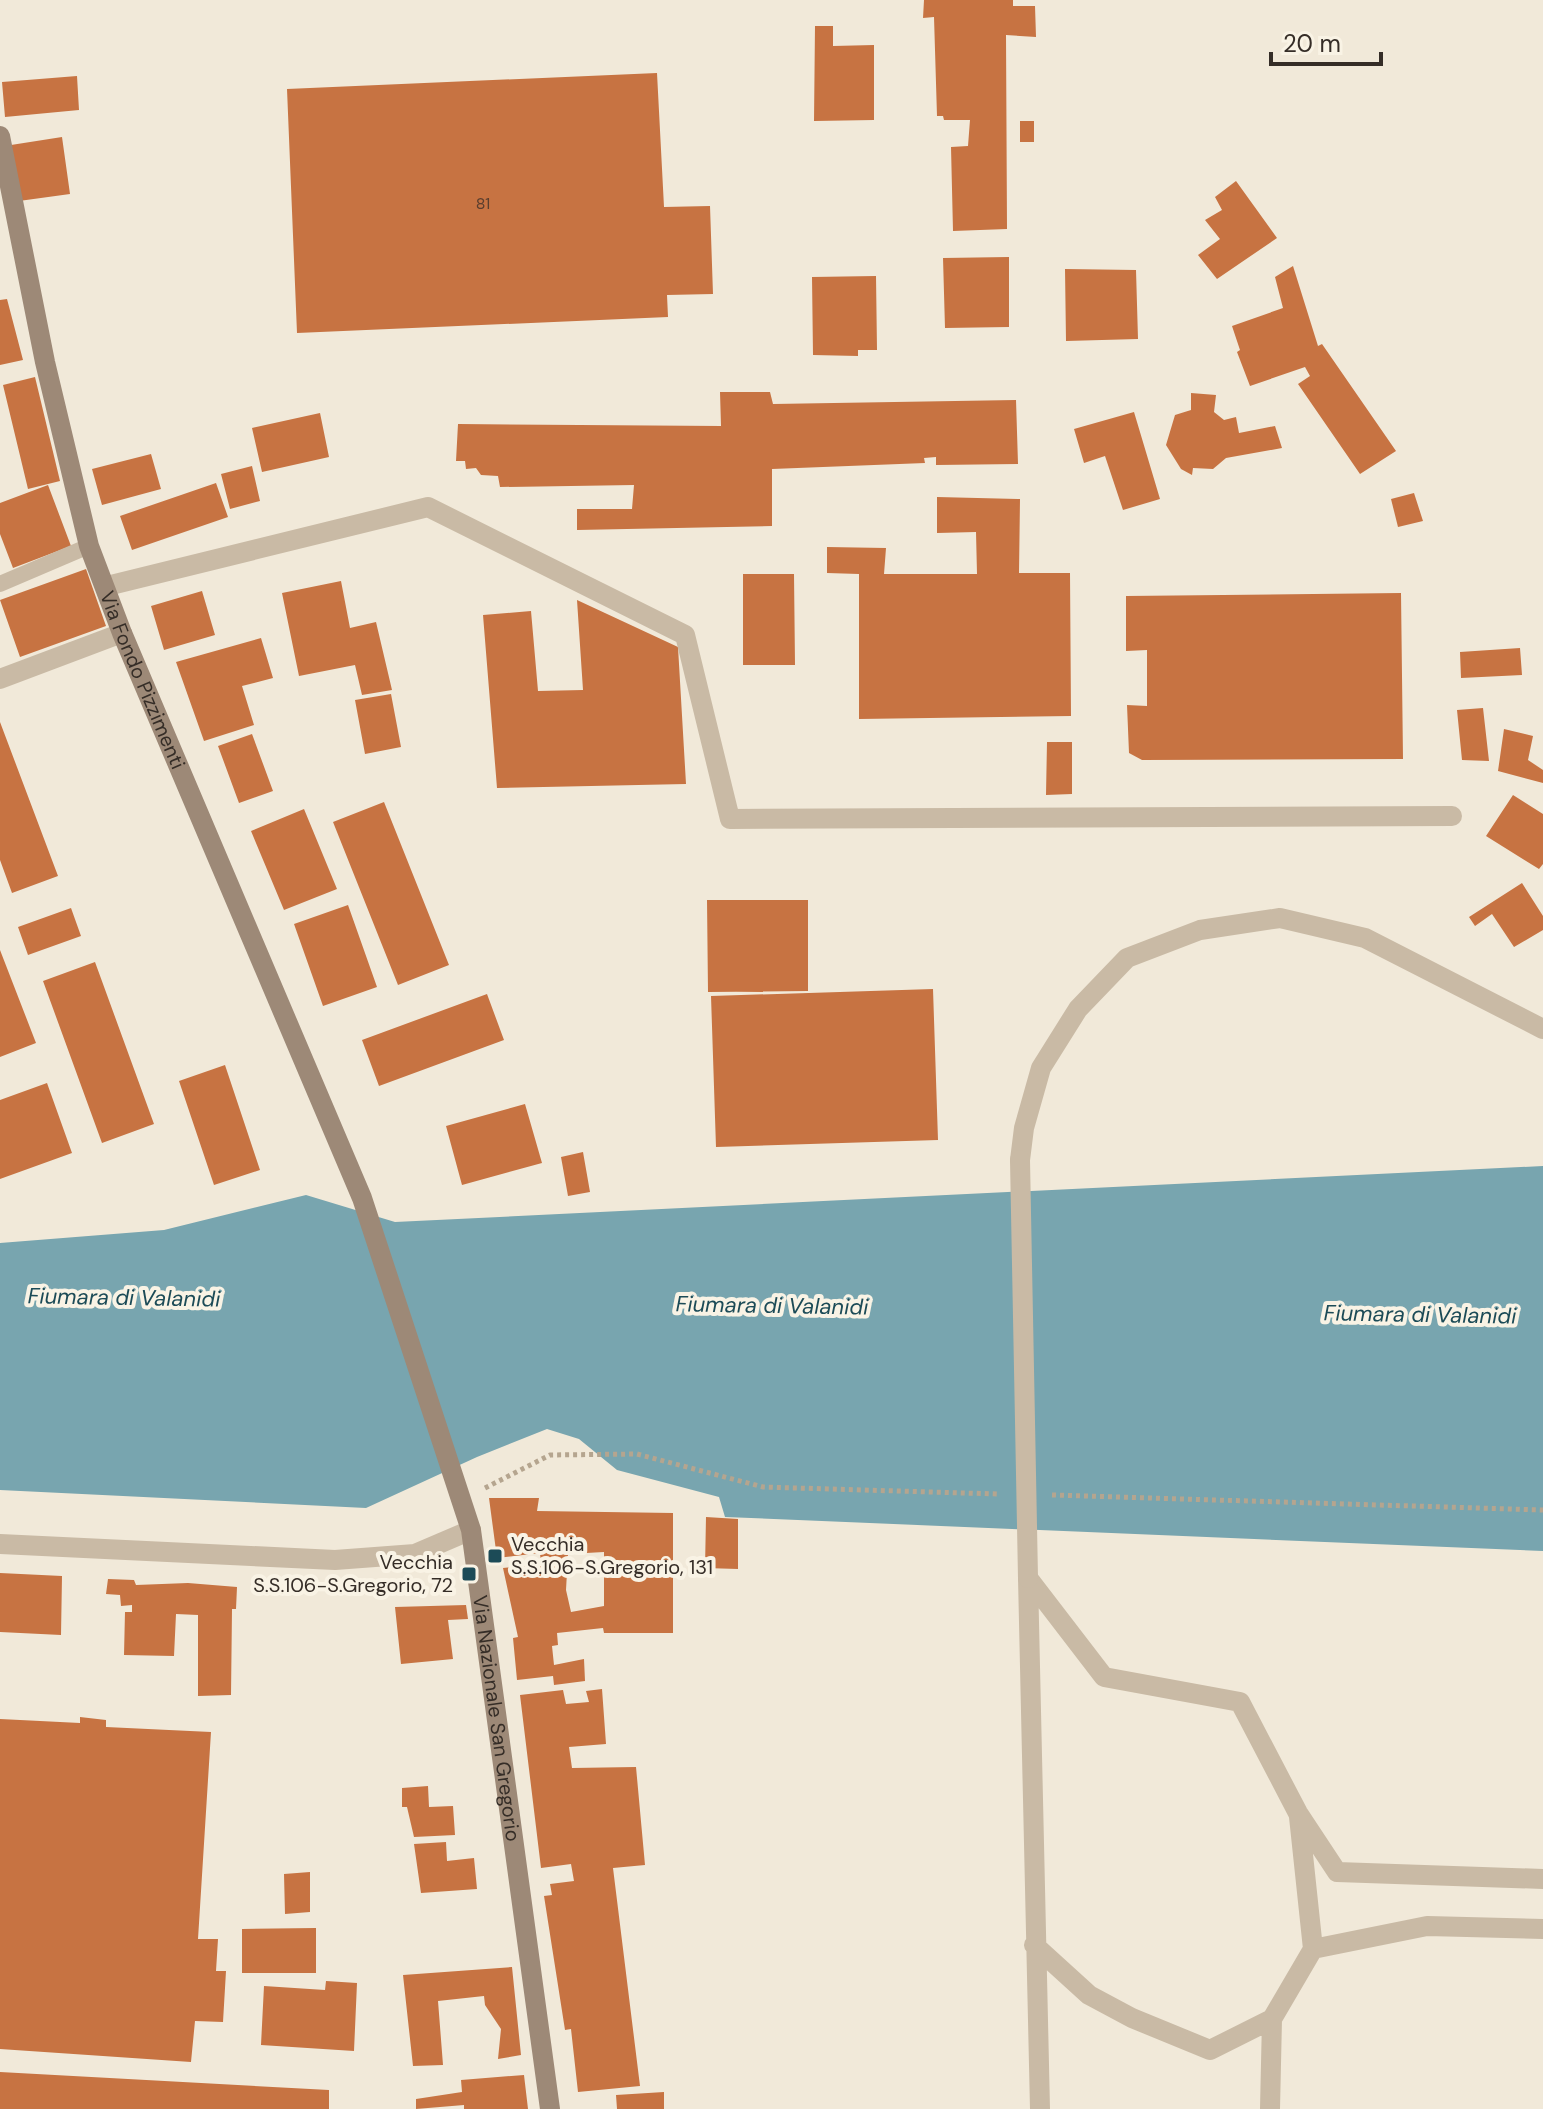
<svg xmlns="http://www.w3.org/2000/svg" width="1543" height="2109" viewBox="0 0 1543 2109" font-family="'DM Sans',sans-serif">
<rect width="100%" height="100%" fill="#f1e9d9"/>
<path fill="#78a5af" d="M1543,1166V1551L725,1517L719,1497L617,1470L579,1439L547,1429L477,1457L366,1508L0,1490V1243L164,1230L306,1195L395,1222Z"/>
<path fill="#c77342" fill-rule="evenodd" d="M924,0H1013V6H1035L1036,37L1006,35L1007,229L953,231L951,147L968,146L970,120H944L943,116H937L934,17L923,18Z
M815,26H833V46L874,45V120L814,121Z
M657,73L664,207L710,206L713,294L667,295L668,317L297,333L287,89Z
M77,76L79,110L5,117L2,82Z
M1020,121H1034V142H1020Z
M62,137L70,194L19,201L11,145Z
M1236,181L1277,238L1217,279L1198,255L1220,239L1205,220L1222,210L1215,197Z
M1009,257V327L945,328L943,258Z
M1293,266L1318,346L1322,344L1396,451L1360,474L1298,384L1310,376L1305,367L1250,386L1237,352L1240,350L1232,326L1283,308L1275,277Z
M1065,269L1136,270L1138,339L1066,341Z
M876,276L877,350H858V356L813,355L812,277Z
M7,299L23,360L0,365V300Z
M35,377L60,481L28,489L3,385Z
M720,392H770L773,404L1016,400L1018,464L936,465V457L924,458L925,463L772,469V526L577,530V509H632L634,485L500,487L498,476L481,475L476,468L466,469L465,461H456L458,424L721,426Z
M1191,393L1216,395L1214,412L1224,420L1236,417L1239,433L1275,426L1282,448L1226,458L1213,469L1193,468L1192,475L1181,469L1166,445L1175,415L1191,410Z
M1134,412L1160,499L1123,510L1105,456L1084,463L1074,429Z
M320,413L329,457L262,472L252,428Z
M151,454L161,489L102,505L92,469Z
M252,466L260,501L230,509L221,474Z
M216,483L228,517L132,550L120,516Z
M48,485L71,546L13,568L0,534V503Z
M1414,493L1423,521L1398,527L1391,499Z
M937,497L1020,499L1019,573H1070L1071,716L859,719V574L827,573V547L886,548L884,574H977L976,532L937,533Z
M86,569L106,626L20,657L0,600Z
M743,574H794L795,665H743Z
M341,581L350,628L376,622L392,690L362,695L355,665L299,676L282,593Z
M202,591L215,635L164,650L151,606Z
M1401,593L1403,759L1142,760L1129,753L1127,705L1147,706V650L1126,651V596Z
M577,600L678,647L686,784L497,788L483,615L531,611L538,691L583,690Z
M261,638L273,678L242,686L254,725L204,741L176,662Z
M1520,648L1522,675L1461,678L1460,652Z
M391,694L401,747L365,754L355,700Z
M1483,708L1489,761L1462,760L1457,710Z
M0,722L58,876L12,893L0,860Z
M1504,729L1533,736L1528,760L1543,770V783L1498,771Z
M252,734L273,791L239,803L218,746Z
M1047,742H1072V794L1046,795Z
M1513,795L1543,814V864L1539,869L1486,836Z
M384,802L449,965L398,985L333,822Z
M304,809L337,889L284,910L251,831Z
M1522,883L1543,916V930L1514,947L1492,914L1475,926L1469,917Z
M707,900H808V991L708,992Z
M348,905L377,987L323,1006L294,924Z
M71,908L81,936L28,955L18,927Z
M0,950L36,1043L0,1057Z
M95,962L154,1124L102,1143L43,981Z
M933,989L938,1140L716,1147L711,996Z
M487,994L504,1040L379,1086L362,1040Z
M225,1065L260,1170L214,1185L179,1081Z
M47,1083L72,1153L0,1179V1100Z
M525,1104L542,1163L462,1185L446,1126Z
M583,1152L590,1192L568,1196L561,1157Z
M489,1498H539L537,1511L673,1513V1633H604L603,1628L557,1633L558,1645L552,1646L554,1665L584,1659L585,1681L554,1685L553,1676L517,1680L513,1638L518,1637L503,1568L541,1564L540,1553L497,1558ZM604,1552V1606L571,1612L566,1590L568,1554Z
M706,1517L738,1519V1569L705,1568Z
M0,1573L62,1576L61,1635L0,1632Z
M108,1579L134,1580L136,1585L188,1583L237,1587L236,1609H232L231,1695L198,1696V1615L176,1614L174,1656L124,1655L125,1612H132V1605L121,1606L120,1595L106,1594Z
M466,1605L468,1619L448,1620L453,1659L401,1664L395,1607Z
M602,1689L606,1744L569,1747L572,1768L636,1767L645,1865L613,1868L640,2086L578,2092L571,2029L565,2030L544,1896L552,1895L550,1884L574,1881L571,1864L541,1868L520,1695L563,1690L566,1704L589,1702L586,1691Z
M80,1717L106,1720V1727L211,1732L198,1939H218L216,1971H226L223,2022L195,2021L191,2062L0,2049V1719L80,1723Z
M428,1786L429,1807L453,1806L455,1835L414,1837L407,1807H402V1788Z
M446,1842L447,1861L474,1858L477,1889L421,1893L414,1844Z
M310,1872V1912L285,1914L284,1874Z
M316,1928V1973H242V1929Z
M512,1967L521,2055L498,2059L501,2029L485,2005L484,1996L438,2001L443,2065L413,2066L403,1975Z
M326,1981L357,1983L354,2051L261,2045L264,1986L325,1990Z
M0,2072L329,2090V2109H0Z
M524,2075L528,2109H464V2105L416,2109V2099L462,2092L461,2080Z
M664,2092V2109H617L616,2095Z"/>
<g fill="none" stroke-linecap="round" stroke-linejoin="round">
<path stroke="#b5a58f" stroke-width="5" stroke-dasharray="4 4" stroke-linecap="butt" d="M485,1488L550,1455L637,1454L763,1487L998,1494
M1052,1495L1543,1510"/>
<path stroke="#c9baa5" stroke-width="16" d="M0,584L89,546"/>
<path stroke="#c9baa5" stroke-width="20" d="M107,586L428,507L685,635L730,819L1452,816
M0,679L122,633
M1020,1160L1024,1128L1041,1068L1078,1009L1127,958L1200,930L1280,918L1365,938L1543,1029
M0,1544L335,1560L415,1554L471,1530
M1028,1578L1104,1677L1240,1702L1298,1813L1337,1872L1543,1879
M1028,1578L1040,2109
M1299,1817L1313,1949
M1034,1945L1089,1995L1132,2018L1210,2050L1272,2019L1313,1949L1427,1926L1543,1929
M1270,2109L1272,2019"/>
<path stroke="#9d8977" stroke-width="20" id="s1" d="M0,136L45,362L89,546L122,633L362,1198L471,1530L550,2109"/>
<path stroke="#c9baa5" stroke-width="20" d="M1020,1160L1028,1578"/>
</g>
<g fill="#1c4b57" stroke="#f9f3e5" stroke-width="3">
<rect x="487" y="1548" width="16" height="16" rx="4"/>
<rect x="461" y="1566" width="16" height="16" rx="4"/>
</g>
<g text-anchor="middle" stroke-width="8" stroke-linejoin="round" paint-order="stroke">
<g font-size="16" fill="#5a3e2e">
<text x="483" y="209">81</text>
</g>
<g font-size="20" fill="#352d27" stroke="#f9f3e5">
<text dy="7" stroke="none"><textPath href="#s1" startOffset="564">Via Fondo Pizzimenti</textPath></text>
<text dy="7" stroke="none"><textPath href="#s1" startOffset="1666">Via Nazionale San Gregorio</textPath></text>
</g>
<g font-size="20" fill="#352d27" stroke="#f9f3e5" text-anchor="start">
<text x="511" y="1551">Vecchia<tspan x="511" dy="23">S.S.106-S.Gregorio, 131</tspan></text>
<text x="453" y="1569" text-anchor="end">Vecchia<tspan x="453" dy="23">S.S.106-S.Gregorio, 72</tspan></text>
</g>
<g font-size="22" font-style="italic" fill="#1c4b57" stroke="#f9f3e5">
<text transform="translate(124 1297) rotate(1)" y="8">Fiumara di Valanidi</text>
<text transform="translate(772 1305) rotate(1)" y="8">Fiumara di Valanidi</text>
<text transform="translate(1420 1314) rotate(1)" y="8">Fiumara di Valanidi</text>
</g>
</g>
<path d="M1271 52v12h110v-12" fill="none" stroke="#352d27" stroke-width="4"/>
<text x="1283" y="52" font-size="24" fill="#352d27" stroke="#f9f3e5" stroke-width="6" paint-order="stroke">20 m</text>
</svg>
